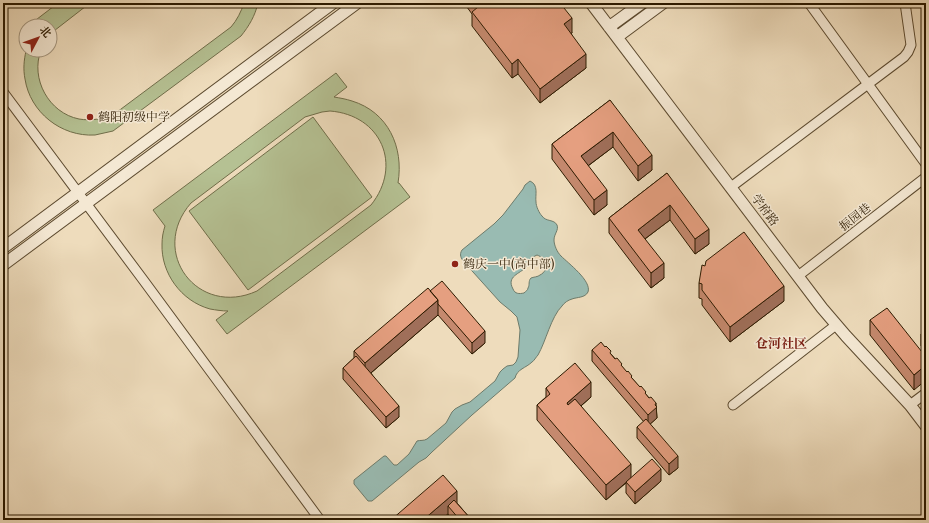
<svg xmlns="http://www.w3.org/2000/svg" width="929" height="523" viewBox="0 0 929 523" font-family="'Libre Caslon Text','Noto Serif SC',serif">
<rect width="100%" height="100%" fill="#eedcbc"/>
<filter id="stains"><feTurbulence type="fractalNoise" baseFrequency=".005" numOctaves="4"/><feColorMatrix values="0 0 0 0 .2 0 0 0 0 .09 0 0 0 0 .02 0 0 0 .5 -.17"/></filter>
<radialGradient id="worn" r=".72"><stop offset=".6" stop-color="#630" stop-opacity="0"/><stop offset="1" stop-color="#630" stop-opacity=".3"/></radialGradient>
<path fill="#b5c193" stroke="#706e4a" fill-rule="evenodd" d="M58,3H90L50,34V26H28Z
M244,3H258C255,16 249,26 241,36L113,131C107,132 101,134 95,135C61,137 30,112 25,79C23,69 24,60 26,51V50H41C30,79 49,113 79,119C91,121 102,119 113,115L231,27C237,20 241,12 244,3Z
M336,73L347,87L334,97C340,98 346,99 352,101C388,112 404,147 398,183H399L410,197L227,334L216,320L228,311C222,311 216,310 210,309C181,301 161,273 162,244C162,238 163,232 165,226L153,210ZM330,111C381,115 403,165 371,205L257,291C198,318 148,252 191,203L305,117L322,112Z
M313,117L372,197L248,290L189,211Z"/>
<path fill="#99bbb2" stroke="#6d7b6b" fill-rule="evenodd" d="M530,181C539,185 535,195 536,202C536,206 539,213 542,216C546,222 554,219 557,225C559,230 554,234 554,240C554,245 557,252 561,256C568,263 592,281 588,292C585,298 577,297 572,299C568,300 564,303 562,306C551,317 546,341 538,355C536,357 534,361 532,362C526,368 517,369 515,378L472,415L432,452L426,458L419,462L372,501H368L354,484V480L384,456H386L394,465H397L409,454L417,441C420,440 424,441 427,439L446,423L452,412L455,409L462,405L470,402L495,381L500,372L503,369L507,366L513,365L516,362L518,357L520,330L517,317L511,311L500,302L464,262C461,258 459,255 462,250L494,224L503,215L523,189L525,185ZM537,255C546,258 550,270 540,275C538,277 533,277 531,278C528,281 530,285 528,288C528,290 526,291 524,293C519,294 515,294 513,289C506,276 520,274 526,267C531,261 530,258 537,255Z"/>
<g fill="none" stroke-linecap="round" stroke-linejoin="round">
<g stroke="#5c4a2f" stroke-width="11">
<path id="minor" d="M809,3L926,164
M3,92L144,281L320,520
M731,187L904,57L908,52L911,45L905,3
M798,276L926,177
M733,405L836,325
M910,405L926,393"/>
</g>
<g stroke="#5c4a2f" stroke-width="13">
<path id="tertiary" d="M591,3L822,308L846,336L910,405L926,426
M609,27L642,3
M617,37L663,3
M3,248L333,3
M3,265L357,3"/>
</g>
<use href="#minor" stroke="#f4e8d3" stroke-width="9"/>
<use href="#tertiary" stroke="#f4e8d3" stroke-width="11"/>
</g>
<path fill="#c5896e" stroke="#2c1a00" d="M464,3H560L572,33H571L586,68L540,103L518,74L512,78L472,26V14Z
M610,100L652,170L638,181L613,147L588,166L607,205L594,215L552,159V144Z
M667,173L709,244L695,254L670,220L645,239L664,278L651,288L609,233V218Z
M699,283L784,301L730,342L702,305V299L699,298Z
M430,291L485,343L472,354L438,315L371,373L399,417L386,428L343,379V368L354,358V351Z
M870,320L926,357L914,390L870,335Z
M926,331V351L921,346V334Z
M592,350L611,354L656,406L657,418L650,424L678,468L669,475L637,438V427L644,422L592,361Z
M546,388L591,397L581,406L631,478L661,481L635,504L626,493V483L606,500L537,420V405L546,397Z
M457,503L470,518L478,520H453L448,514L440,520H391Z"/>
<path fill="#a06f5a" stroke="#2c1a00" d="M572,18V33L564,39V24Z
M586,54V68L540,103V89Z
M518,59V74L512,78V64Z
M613,132V147L581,171V156Z
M652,155V170L638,181V166Z
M607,190V205L594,215V200Z
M670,205V220L638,244V230Z
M709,229V244L695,254V239Z
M664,263V278L651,288V273Z
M784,286V301L730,342V327Z
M438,300V315L365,378V363Z
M485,331V343L472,354V343Z
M926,365V380L914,390V375Z
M591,382V397L567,418V403Z
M656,403L657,418L648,426V415Z
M399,406V417L386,428V417Z
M678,456V468L669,475V464Z
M631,464V478L606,500V485Z
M661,469V481L635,504V492Z
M457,491V506H448V514L440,520H423Z"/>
<path fill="#e59f80" stroke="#2c1a00" d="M475,3H560L572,18L564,24L586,54L540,89L518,59L512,64L472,12L478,7Z
M610,100L652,155L638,166L613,132L581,156L607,190L594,200L552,144Z
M667,173L709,229L695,239L670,205L638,230L664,263L651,273L609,218Z
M744,232L784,286L730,327L702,290V284L699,283L702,265L705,266L706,261Z
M442,281L485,331L472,343L438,304V300L430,291Z
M428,288L438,300L365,363L354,351Z
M887,308L926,357V365L914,375L870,320Z
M926,331V340L921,334Z
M601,342L605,347L606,346L611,351L610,353L615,359L617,358L622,364L621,365L627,372L628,371L632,376L631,377L640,387L641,386L646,392L645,393L649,398L651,397L656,403L655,405L657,407L648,415L592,350Z
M356,356L399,406L386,417L343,368Z
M575,363L591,382L567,403L568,405L575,399L631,464L606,485L537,405L550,394L546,388Z
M646,419L678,456L669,464L637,427Z
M652,459L661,469L635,492L626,482Z
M443,475L457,491L423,520H391Z
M454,500L470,518L468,520H460L448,506Z
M473,515L478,520H468Z"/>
<g fill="#8f2418" stroke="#f4e8d3" stroke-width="1.5">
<circle cx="90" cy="117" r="4"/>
<circle cx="455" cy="264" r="4"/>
</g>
<g text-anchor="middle" stroke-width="3" stroke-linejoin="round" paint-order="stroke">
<g font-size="12" fill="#2c1a00" stroke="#f4e8d3" text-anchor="start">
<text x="98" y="121">鹤阳初级中学</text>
<text x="463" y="268">鹤庆一中(高中部)</text>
</g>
<g font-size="12" fill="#2c1a00" stroke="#f4e8d3">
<text transform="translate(765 210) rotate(53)" y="4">学府路</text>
<text transform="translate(855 217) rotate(-38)" y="4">振园巷</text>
</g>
<g font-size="13" font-weight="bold" fill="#7a1f14" stroke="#f4e8d3">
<text x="781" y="348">仓河社区</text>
</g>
</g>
<rect width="929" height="523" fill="none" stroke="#eedcbc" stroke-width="16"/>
<rect x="4" y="4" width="921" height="515" fill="none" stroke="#2c1a00" stroke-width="2"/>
<rect x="8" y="8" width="913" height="507" fill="none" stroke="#2c1a00"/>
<g transform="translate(38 38) rotate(49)"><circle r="19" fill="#f4e8d3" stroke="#a4967f"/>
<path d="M0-3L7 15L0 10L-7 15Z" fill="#8f2418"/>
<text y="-6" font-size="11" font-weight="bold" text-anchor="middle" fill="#2c1a00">北</text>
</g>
<rect width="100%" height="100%" filter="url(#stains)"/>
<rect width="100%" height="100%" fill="url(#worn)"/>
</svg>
